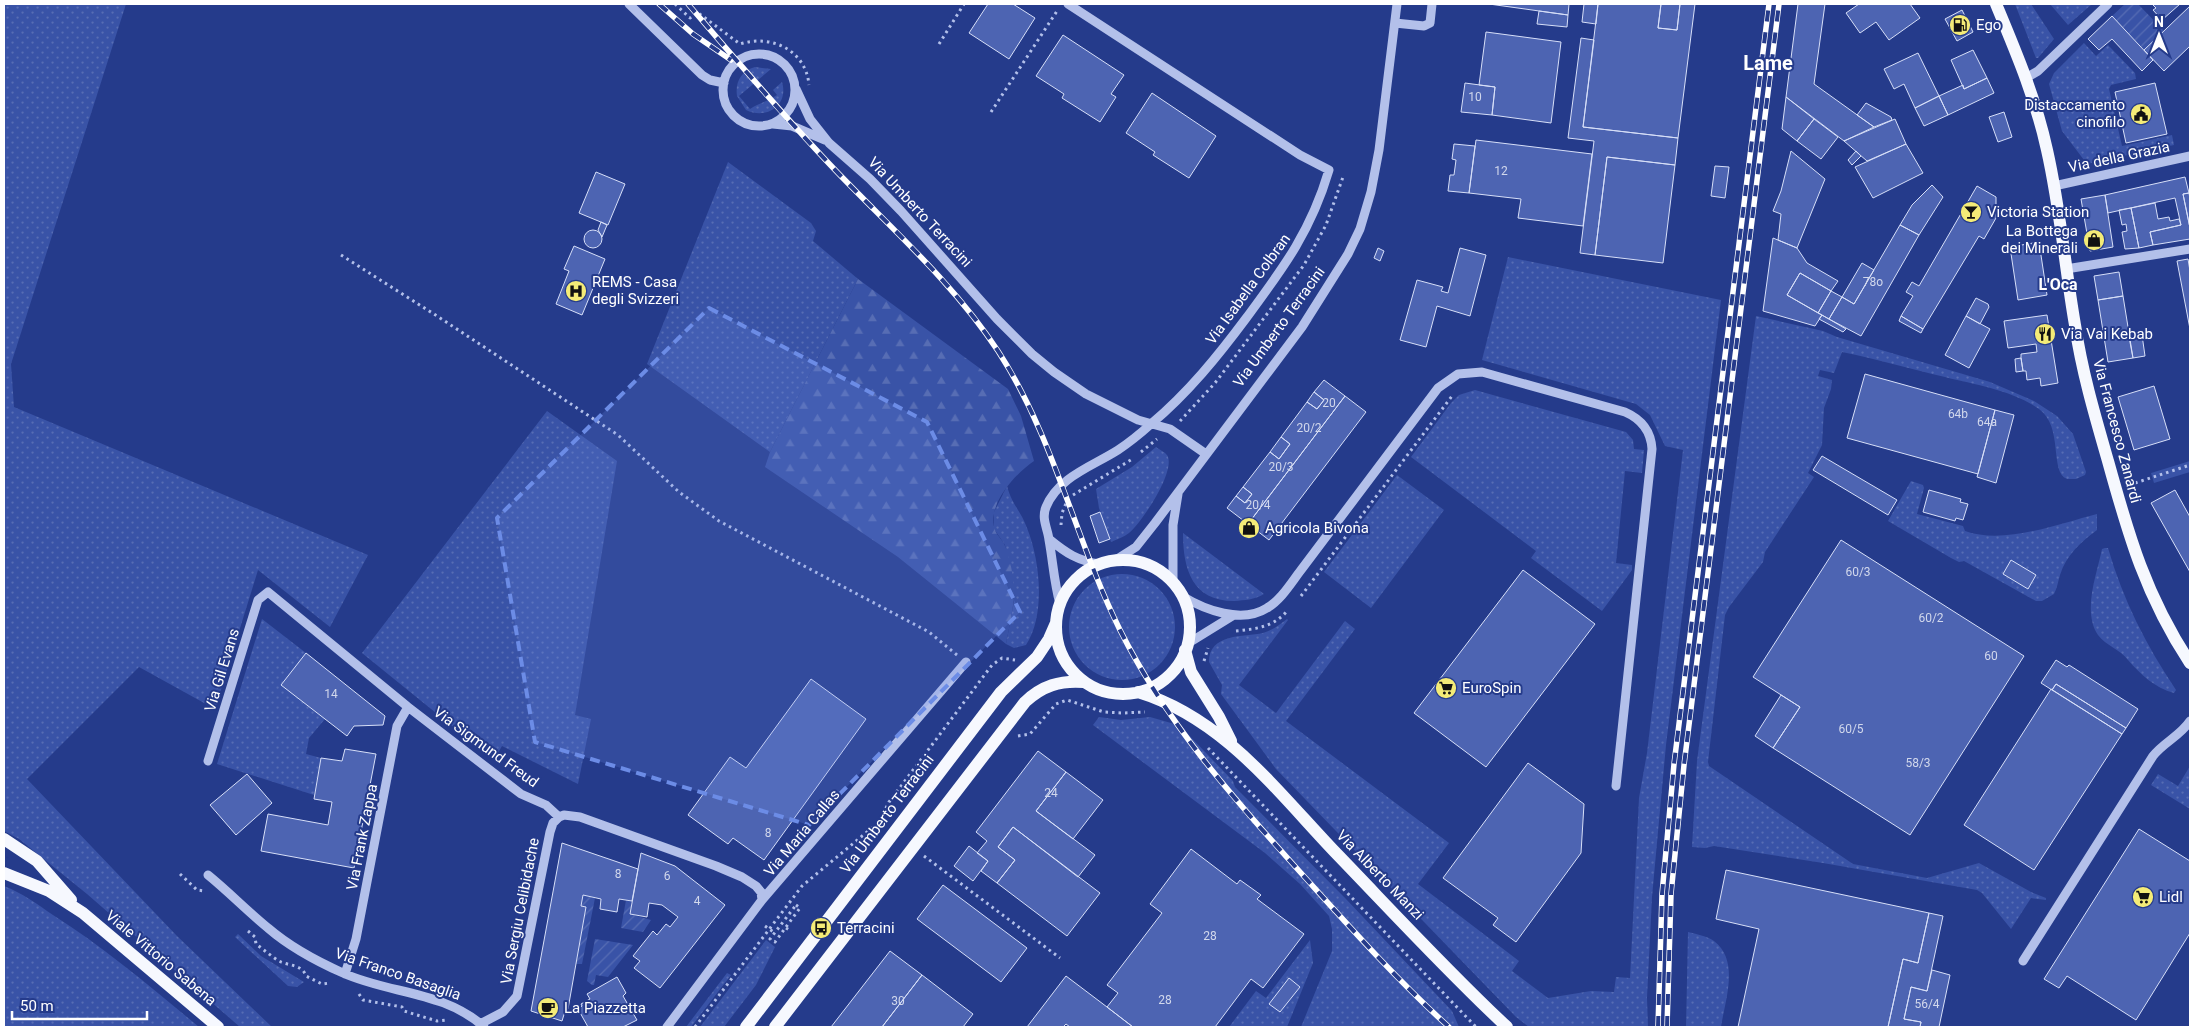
<svg xmlns="http://www.w3.org/2000/svg" width="2194" height="1031" viewBox="0 0 2194 1031" font-family="Roboto,sans-serif">
<defs>
<pattern id="grass-dots" width="8" height="8" patternUnits="userSpaceOnUse" patternTransform="scale(1.25)"><rect width="8" height="8" fill="#3953a7"/><path d="M2 2h.1M6 6h.1" fill="none" stroke="#576db4" stroke-width="1.8" stroke-linecap="round"/></pattern>
<pattern id="forest-firs" width="22" height="20" patternUnits="userSpaceOnUse" patternTransform="scale(1.25)"><rect width="22" height="20" fill="#3953a7"/><path d="M5 1l3.5 6h-7zM16 11l3.5 6h-7z" fill="#576db4"/></pattern>
<pattern id="garden-furrows" width="10" height="10" patternUnits="userSpaceOnUse" patternTransform="scale(1.25)"><rect width="10" height="10" fill="#3953a7"/><path d="M-1 1l2-2M0 10L10 0M9 11l2-2" fill="none" stroke="#576db4"/></pattern>
</defs>
<rect width="100%" height="100%" fill="#253b8b"/>
<path fill="url(#grass-dots)" d="M4,4H126L11,364L14,407L368,555L330,627L258,570L215,709L139,667L27,779L177,936L272,1027H240L87,894L19,839L4,831Z
M2015,4H2031L2054,39L2038,58H2036Z
M2050,4H2092L2068,25Z
M2084,43L2096,56L2108,45L2135,73L2136,79L2111,85L2109,89L2122,146L2172,135L2174,145L2087,164L2062,131L2049,84L2054,73Z
M755,67L771,69L739,96L750,109C759,103 767,102 777,95L773,90L782,82C789,105 767,120 746,110L737,96C735,82 741,71 755,67Z
M728,162L811,223L816,231L813,241L858,279L770,452L647,364Z
M1508,257L1721,300L1666,745L1652,897L1647,998L1648,1027H1529L1516,1017L1276,769L1221,694L1222,685L1209,662C1209,633 1244,637 1263,633C1273,630 1279,625 1287,619L1288,620L1239,685L1276,713L1345,621L1355,629L1286,721L1449,843L1418,884L1519,961L1512,971L1548,998L1591,991L1614,992L1616,977L1630,978L1639,798L1647,753L1683,450L1665,446L1650,415L1636,404L1482,360Z
M1756,316L1823,331L1837,337L1990,382L2034,401L2057,416L2073,434L2086,472L2085,475L2076,479H2067C2049,472 2064,427 2039,409C2012,390 1976,385 1945,377C1911,369 1877,359 1842,352L1834,373L1820,370L1818,376L1832,380L1831,389L1824,408L1822,445L1808,473L1814,477L1765,552L1763,562L1729,607L1725,615L1708,762L1709,766L1853,864L1927,878L1979,863L2031,892L2046,898V900L2031,898L2011,929L1982,893L1977,890L1823,863L1714,846L1705,848L1692,847L1697,761Z
M1475,390L1626,432L1633,440L1634,449L1644,450L1642,473L1625,471L1616,563L1632,565V570L1602,611L1531,558L1536,551L1411,457L1451,403L1459,395Z
M547,411L617,461L575,715L591,719L578,784L502,746L494,760L362,653Z
M1156,447C1160,450 1167,453 1168,457C1174,474 1142,522 1129,533C1124,537 1117,539 1111,542L1099,508L1096,489L1132,467Z
M1397,475L1444,510L1371,608L1324,572Z
M1911,481L1923,485L1924,488L1917,514L1963,526L1965,531C2004,545 2058,524 2097,514V530C2081,542 2066,555 2060,575C2058,582 2057,588 2054,594L2042,601H2036L1964,561L1959,562L1951,558L1888,521Z
M1007,486C1012,505 1021,511 1027,528C1040,560 1046,614 1026,645L1014,648L1006,644L1014,602L1005,545L994,529V512Z
M1183,533L1264,594C1254,600 1245,600 1234,601C1192,601 1183,569 1183,533Z
M2105,548H2108C2123,600 2146,645 2176,690L2174,693C2155,688 2140,674 2128,660C2120,649 2106,646 2098,635C2082,611 2097,574 2102,549Z
M1069 627a53 53 0 1 1 106 0a53 53 0 1 1-106 0Z
M262,619L306,653L325,719L309,738L306,754L321,758L314,795L217,764Z
M1099,717L1121,720L1150,717L1171,723L1182,728L1233,781L1235,787L1346,899L1452,1011L1459,1027H1301L1332,951V929L1329,916L1300,884L1265,853L1093,725Z
M2190,766V809L2151,785L2158,774L2178,786Z
M4,886C22,893 37,904 53,915C105,948 152,988 199,1027H4Z
M1688,932C1696,934 1707,936 1714,941C1740,961 1725,1000 1721,1027H1686Z
M238,934L261,956L304,982L297,987L288,986L235,937Z
M766,940L775,947L756,985L724,1027H700Z
M1310,940L1313,963L1287,1027H1229L1256,991L1266,998Z
M727,973L731,975L691,1027H686Z"/>
<path fill="url(#forest-firs)" d="M858,279L1008,389L1021,416L1034,461C1016,473 986,505 995,530C997,536 1003,540 1005,546C1009,556 1012,569 1013,579C1016,602 1010,622 1006,644L898,557L765,467L770,452Z"/>
<path fill="#3953a7" d="M2190,461V472L2154,483L2151,473Z"/>
<path fill="url(#garden-furrows)" d="M2125,4H2138L2164,31L2144,50L2112,16Z
M583,895L595,898L582,964H576L586,908L581,906Z
M626,900L632,901L630,914L651,920L643,932L621,928Z
M595,939L633,945L608,977L596,975L594,985H592L587,981Z"/>
<path fill="#4d64b2" stroke="#d7dff8" d="M988,4H1013L1035,18L1009,59L969,33Z
M1489,4H1569L1568,15Z
M1584,4H1598L1596,24L1582,22Z
M1598,4H1661L1658,28L1677,30L1680,4H1695L1678,138L1583,127Z
M1661,4H1680L1677,30L1658,28Z
M1798,4H1825L1814,84L1874,127L1844,141L1786,97Z
M1859,4H1910L1920,18L1889,40L1876,22L1860,33L1846,13Z
M2152,4H2180L2162,20L2153,10L2156,8Z
M2190,6V46L2164,71L2144,50Z
M1962,10L1973,32L1957,41L1945,19Z
M1539,11L1568,15L1567,27L1537,24Z
M2112,16L2153,60L2142,71L2112,39L2099,50L2088,39Z
M1486,32L1561,42L1551,123L1492,115L1495,87L1479,85Z
M1063,35L1124,75L1111,94L1116,97L1100,122L1062,98L1064,94L1036,76Z
M1581,38L1594,40L1583,127L1678,138L1675,165L1607,157L1595,255L1580,253L1594,141L1568,138Z
M1973,50L1987,78L1964,89L1951,60Z
M1918,53L1939,96L1915,108L1904,84L1894,89L1884,69Z
M1987,78L1994,93L1948,115L1939,96L1963,85L1964,89Z
M1465,83L1495,87L1492,115L1461,112Z
M2155,83L2167,134L2126,143L2115,92Z
M1152,93L1216,136L1189,178L1153,155L1155,152L1126,133Z
M1939,96L1948,115L1924,126L1915,108Z
M1786,97L1814,119L1797,141L1782,129Z
M1866,103L1891,117L1892,120L1874,127L1857,115Z
M2004,112L2012,137L1998,142L1989,117Z
M1814,119L1838,137L1821,159L1797,141Z
M1895,119L1906,144L1867,161L1844,141Z
M1476,140L1592,154L1583,226L1518,218L1521,199L1469,193Z
M1454,144L1475,146L1469,193L1448,191L1450,175H1454L1456,160L1452,159Z
M1906,144L1923,173L1873,198L1855,167Z
M1791,151L1825,179L1797,248L1778,240L1781,214L1773,211L1781,191Z
M1856,151L1861,156L1852,165L1848,160Z
M1607,157L1675,165L1663,263L1595,255Z
M1715,166L1729,167L1725,198L1711,196Z
M596,172L625,184L608,225L579,213Z
M2185,177L2189,193L2183,194L2190,228V239L2153,245L2150,232L2181,225L2175,198L2108,213L2105,195Z
M1932,185L1943,197L1919,235L1900,225L1912,205Z
M1977,186L1996,197V218L1984,239L1979,236L1923,329L1901,316L1913,296L1906,292L1912,282L1919,286Z
M2189,193L2190,199V228L2183,194Z
M2105,195L2113,247L2090,251L2081,199Z
M2155,203L2158,219L2169,217L2170,221L2179,219L2181,225L2150,232L2153,245L2139,248L2131,208Z
M2131,208L2139,248L2125,249L2122,232L2127,231L2126,224L2122,225L2119,210Z
M601,222L607,225L602,237L598,230Z
M1900,225L1919,235L1861,336L1829,319L1842,297L1854,304Z
M584 239a9 9 0 1 1 18 0a9 9 0 1 1-18 0Z
M1773,238L1797,248L1807,263L1838,281L1831,291L1800,273L1787,295L1822,315L1815,326L1763,311Z
M2039,242L2047,295L2018,300L2010,247Z
M574,246L605,259L582,315L556,304L569,271L564,269Z
M1378,248L1384,251L1380,261L1374,258Z
M1460,248L1486,255L1470,316L1437,306L1426,347L1400,340L1417,280L1443,287L1441,291L1448,293Z
M2188,259L2190,271V329L2177,261Z
M1862,263L1874,270L1854,304L1842,297Z
M2119,272L2123,296L2098,300L2094,276Z
M1800,273L1831,291L1818,313L1787,295Z
M1831,291L1842,297L1829,319L1818,313Z
M2123,296L2133,358L2108,362L2098,300Z
M1976,298L1988,304L1989,307L1980,324L1966,316Z
M1822,315L1846,329L1843,332L1819,319Z
M2047,315L2058,383L2041,386L2040,378L2027,380L2026,371H2023L2021,358V354L2037,352L2036,344L2008,348L2004,321Z
M1901,316L1923,329L1921,333L1899,321Z
M1966,316L1990,329L1969,368L1945,355Z
M2142,335L2145,356L2133,358L2129,337Z
M2021,358L2023,371L2016,372L2015,359Z
M1865,374L1995,410L1978,474L1847,438Z
M1324,380L1345,396L1248,524L1227,508L1236,496L1245,503L1252,494L1243,487L1270,452L1279,459L1290,444L1281,437L1307,402L1317,409L1324,400L1314,392Z
M2154,386L2170,439L2134,450L2118,397Z
M1314,392L1324,400L1317,409L1307,402Z
M1345,396L1366,412L1269,540L1248,524Z
M1995,410L2014,415L1996,483L1977,477Z
M1281,437L1290,444L1279,459L1270,452Z
M1822,456L1897,500L1888,515L1813,470Z
M1243,487L1252,494L1245,503L1236,496Z
M1929,490L1961,499L1960,502L1968,504L1963,520L1956,518L1955,521L1923,512Z
M2175,490L2190,517V572L2151,503Z
M1100,512L1110,539L1099,543L1090,516Z
M1841,540L2024,656L1910,835L1773,748L1800,707L1753,677Z
M2011,560L2036,575L2028,589L2003,574Z
M1523,570L1595,624L1486,767L1414,713Z
M306,653L385,716L383,725L354,726L347,736L281,685Z
M2056,660L2067,667L2069,665L2138,709L2126,728L2056,684L2052,690L2041,683Z
M811,679L866,719L764,860L733,838L728,844L688,815L730,757L746,768Z
M2056,684L2126,728L2122,734L2052,690Z
M2051,689L2122,734L2034,870L1964,825Z
M1781,695L1800,707L1773,748L1755,736Z
M345,749L376,754L354,868L261,851L268,814L328,825L332,802L314,799L321,758L342,761Z
M1038,751L1066,772L1036,811L1095,855L1078,877L1013,827L998,847L1015,860L997,883L981,871L988,861L977,853L987,841L976,832Z
M1528,763L1584,804L1581,853L1516,942L1493,925L1498,918L1443,878Z
M1066,772L1103,800L1073,839L1036,811Z
M247,774L272,803L236,835L210,805Z
M1013,827L1100,893L1067,936L997,883L1015,860L998,847Z
M2139,829L2190,861V933L2136,1020L2067,976L2059,988L2044,979Z
M562,843L638,869L632,901L619,899L617,912L600,909L601,899L583,895L581,906L586,907L568,1009L566,1008L562,1021L531,1011Z
M969,846L988,861L973,881L954,866Z
M1191,849L1237,884L1240,880L1261,895L1257,899L1304,934L1263,988L1251,979L1215,1027H1133L1107,1007L1118,993L1107,985L1162,913L1150,904Z
M641,853L675,866L725,905L660,988L634,968L640,961L633,956L653,931L657,935L666,924L670,927L678,917L662,905L649,903L647,917L630,914Z
M1726,870L1929,913L1918,963L1903,959L1888,1027H1738L1759,929L1716,919Z
M943,885L1027,948L1001,982L917,919Z
M1929,913L1943,916L1927,991L1911,987L1904,1019L1921,1022L1920,1027H1888L1903,959L1918,963Z
M890,951L922,975L882,1027H831Z
M1932,970L1950,975L1939,1027H1920L1921,1022L1904,1019L1911,987L1927,991Z
M922,975L973,1014L963,1027H882Z
M1066,976L1107,1007L1133,1027H1070L1066,1024L1063,1027H1027Z
M617,977L626,993L623,996L637,1020L623,1027H588L578,1009L582,1006L581,1004L590,999L587,994Z
M1289,978L1300,987L1280,1012L1269,1004Z"/>
<g fill="none" stroke-linecap="round" stroke-linejoin="round">
<path stroke="#b3c0ea" stroke-width="3" stroke-dasharray="2.5 4" stroke-linecap="butt" d="M675,4L690,18L697,12L740,44C771,34 806,50 809,85
M939,44L964,4
M991,112L1057,11
M341,255L437,316L618,435L679,492L719,521L929,632L957,655
M1180,421L1215,383L1304,265L1326,225L1343,177
M1141,452L1157,439
M2129,485L2190,465
M1073,495L1134,458
M1061,525L1062,513L1067,501
M1301,596L1452,396
M1236,631C1256,629 1274,627 1288,610
M1204,661L1208,648
M1018,736L1030,734L1056,704L1067,700L1104,712L1123,713L1145,712
M1208,748L1476,1027
M924,856L1060,958
M180,874L197,890L205,891
M796,905L800,908L775,942L770,939Z
M765,926L775,933
M786,928L791,931
M248,931L255,937L256,944C264,950 271,956 279,961C288,966 302,964 306,976L322,984L330,983
M359,994L363,1000L402,1007L404,1011L437,1021L446,1020
M695,1027L802,886L879,822L889,802L992,665L1002,658L1015,660"/>
<path stroke="#b3c0ea" stroke-width="9" d="M629,4L702,75L710,80L724,83
M1395,23L1424,26L1430,23L1432,4
M723 90a36 36 0 1 1 72 0a36 36 0 1 1-72 0Z
M2026,78L2038,71L2108,4
M796,89L810,119L829,143L870,179L901,211L997,319L1032,354L1054,372L1086,394L1138,420L1170,429L1206,454
M773,124L792,126L825,140
M2054,186L2190,156
M2066,269L2190,249
M1049,539C1066,553 1078,561 1100,564
M1114,561L1136,547L1155,523L1302,327L1348,254L1360,229L1371,192L1379,150L1397,4
M1173,583V525L1178,494
M1182,596C1205,610 1242,624 1267,608C1281,600 1291,583 1301,570L1438,388L1458,374L1482,372L1625,412C1641,419 1651,431 1652,449L1616,786
M1060,604C1054,582 1053,562 1049,540C1048,529 1041,519 1046,507C1058,477 1093,466 1118,450C1130,442 1141,433 1151,424C1188,393 1218,356 1247,317C1284,267 1311,231 1329,170L1300,155L1068,4
M1187,644L1234,615
M208,761L258,600L268,592L408,707L521,794L546,805L559,817L564,815L580,817L716,866L742,877L756,886L761,892L762,900
M208,875C229,892 247,911 268,928C290,947 316,961 343,973C389,994 445,991 484,1027
M2023,961L2153,756C2164,742 2180,736 2190,721
M345,974L356,939L397,726L408,707
M480,1024L503,1012L517,996L550,832L553,823L559,817
M667,1027L762,900L966,662"/>
<path stroke="#f6f8fe" stroke-width="12" d="M1996,4C2016,52 2036,99 2047,150C2060,207 2065,267 2075,325C2082,372 2095,416 2108,461C2129,537 2146,596 2190,663
M1056 627a67 67 0 1 1 134 0a67 67 0 1 1-134 0Z
M1185,650L1191,672L1219,717L1231,741
M1138,692C1223,718 1276,790 1335,852C1392,911 1447,971 1507,1027
M4,839L37,861L71,900
M4,873L49,891L83,913L218,1027
M746,1027L1001,692L1037,657L1049,639L1056,623
M775,1027L1025,702C1042,686 1060,680 1084,682"/>
<g stroke="#fff" stroke-width="5.5">
<path id="rail" d="M659,4L693,34L731,60
M688,4C737,61 786,119 838,173C894,231 954,284 998,351C1054,437 1075,539 1120,630C1166,722 1232,797 1301,873C1349,926 1396,979 1449,1027
M1658,1027L1662,894L1674,764L1769,4
M1667,1027L1671,894L1684,765L1779,4"/>
</g>
<use href="#rail" stroke="#253b8b" stroke-width="4" stroke-dasharray="11" stroke-linecap="butt"/>
</g>
<path fill="#6c8ce6" fill-opacity="0.2" stroke="#6c8ce6" stroke-width="4" stroke-dasharray="10 6" stroke-linejoin="round" d="M709,308L927,422L1020,612L809,825L535,742L497,518Z"/>
<defs>
<g id="fuel-disc" transform="scale(1.125)"><circle r="9.5" fill="#f4eb77" stroke="#253b8b"/><path d="M-5.5-6h7V0h2V4h1.3V-2.5L3-4.5l.8-.8L6-3V5H2.5V1h-1V6h-7ZM-4.2-4.7v3.2H.2V-4.7Z" fill="#111"/></g>
<g id="civic-disc" transform="scale(1.125)"><circle r="9.5" fill="#f4eb77" stroke="#253b8b"/><path d="M-.6-6.5H3V-4.5H.6V-3L4-1V1h2V6H-6V1h2V-1L-.6-3ZM-1.2 2.5V6h2.4V2.5Z" fill="#111"/></g>
<g id="bar-disc" transform="scale(1.125)"><circle r="9.5" fill="#f4eb77" stroke="#253b8b"/><path d="M-6-5H6L.8 .8V4.5H3.5V6h-7V4.5H-.8V.8Z" fill="#111"/></g>
<g id="shop-disc" transform="scale(1.125)"><circle r="9.5" fill="#f4eb77" stroke="#253b8b"/><path d="M-5-2.5h2.3a2.7 3.5 0 0 1 5.4 0H5L5.5 6h-11ZM-1.5-2.5h3a1.5 2.3 0 0 0-3 0Z" fill="#111"/></g>
<g id="hospital-disc" transform="scale(1.125)"><circle r="9.5" fill="#f4eb77" stroke="#253b8b"/><path d="M-5-5h3v3.5h4V-5h3V5h-3V1.5h-4V5h-3Z" fill="#111"/></g>
<g id="restaurant-disc" transform="scale(1.125)"><circle r="9.5" fill="#f4eb77" stroke="#253b8b"/><path d="M-5-6h1v4h1v-4h1v4h1v-4h1v5L-1.5 .5V6h-2V.5L-5-1ZM5-6V6H3V1.5H1.5Q1.5-4 5-6Z" fill="#111"/></g>
<g id="supermarket-disc" transform="scale(1.125)"><circle r="9.5" fill="#f4eb77" stroke="#253b8b"/><path d="M-6-5.5h2.5l.6 2H6L4.5 2H-2.5L-4.4-4H-6ZM-1.5 3.2a1.3 1.3 0 1 0 .1 0ZM3 3.2a1.3 1.3 0 1 0 .1 0Z" fill="#111"/></g>
<g id="bus-disc" transform="scale(1.125)"><circle r="9.5" fill="#f4eb77" stroke="#253b8b"/><path d="M-5-6H5V4H4V6H2V4H-2V6H-4V4H-5ZM-3.5-4V0h7V-4ZM-3.5 1.2v1.5H-2V1.2ZM2 1.2v1.5H3.5V1.2Z" fill="#111"/></g>
<g id="cafe-disc" transform="scale(1.125)"><circle r="9.5" fill="#f4eb77" stroke="#253b8b"/><path d="M-5.5-4.5H6V0H3Q3 3.5 0 3.5H-2.5Q-5.5 3.5-5.5 0ZM3-3.2v2h1.7v-2ZM-6 4.5H4V6H-6Z" fill="#111"/></g>
</defs>
<g fill-rule="evenodd">
<use href="#fuel-disc" x="1960" y="25"/>
<use href="#civic-disc" x="2141" y="114"/>
<use href="#bar-disc" x="1971" y="212"/>
<use href="#shop-disc" x="2094" y="240"/>
<use href="#hospital-disc" x="576" y="291"/>
<use href="#restaurant-disc" x="2045" y="334"/>
<use href="#shop-disc" x="1249" y="528"/>
<use href="#supermarket-disc" x="1446" y="688"/>
<use href="#supermarket-disc" x="2143" y="897"/>
<use href="#bus-disc" x="821" y="928"/>
<use href="#cafe-disc" x="548" y="1008"/>
</g>
<g text-anchor="middle" stroke-width="4" stroke-linejoin="round" paint-order="stroke">
<g font-size="12" fill="#d2d8ec">
<text x="1475" y="101">10</text>
<text x="1501" y="175">12</text>
<text x="1873" y="286">78o</text>
<text x="1329" y="407">20</text>
<text x="1958" y="418">64b</text>
<text x="1987" y="426">64a</text>
<text x="1309" y="432">20/2</text>
<text x="1281" y="471">20/3</text>
<text x="1258" y="509">20/4</text>
<text x="1858" y="576">60/3</text>
<text x="1931" y="622">60/2</text>
<text x="1991" y="660">60</text>
<text x="331" y="698">14</text>
<text x="1851" y="733">60/5</text>
<text x="1918" y="767">58/3</text>
<text x="1051" y="797">24</text>
<text x="768" y="837">8</text>
<text x="618" y="878">8</text>
<text x="667" y="880">6</text>
<text x="697" y="905">4</text>
<text x="1210" y="940">28</text>
<text x="1165" y="1004">28</text>
<text x="898" y="1005">30</text>
<text x="1927" y="1008">56/4</text>
</g>
<g font-size="15" fill="#fff" stroke="#253b8b" text-anchor="start">
<text x="1976" y="30">Ego</text>
<text x="2125" y="110" text-anchor="end">Distaccamento<tspan x="2125" dy="17">cinofilo</tspan></text>
<text x="1987" y="217">Victoria Station</text>
<text x="2078" y="236" text-anchor="end">La Bottega<tspan x="2078" dy="17">dei Minerali</tspan></text>
<text x="592" y="287">REMS - Casa<tspan x="592" dy="17">degli Svizzeri</tspan></text>
<text x="2061" y="339">Via Vai Kebab</text>
<text x="1265" y="533">Agricola Bivona</text>
<text x="1462" y="693">EuroSpin</text>
<text x="2159" y="902">Lidl</text>
<text x="837" y="933">Terracini</text>
<text x="564" y="1013">La Piazzetta</text>
</g>
<g font-size="15" fill="#fff" stroke="#253b8b">
<text transform="translate(2119 157) rotate(-12)" y="5">Via della Grazia</text>
<text transform="translate(920 212) rotate(47)" y="5">Via Umberto Terracini</text>
<text transform="translate(1248 289) rotate(-54)" y="5">Via Isabella Colbran</text>
<text transform="translate(1279 327) rotate(-54)" y="5">Via Umberto Terracini</text>
<text transform="translate(2117 431) rotate(75)" y="5">Via Francesco Zanardi</text>
<text transform="translate(222 670) rotate(-73)" y="5">Via Gil Evans</text>
<text transform="translate(486 747) rotate(36)" y="5">Via Sigmund Freud</text>
<text transform="translate(887 814) rotate(-53)" y="5">Via Umberto Terracini</text>
<text transform="translate(802 833) rotate(-50)" y="5">Via Maria Callas</text>
<text transform="translate(362 837) rotate(-79)" y="5">Via Frank Zappa</text>
<text transform="translate(1380 875) rotate(46)" y="5">Via Alberto Manzi</text>
<text transform="translate(520 911) rotate(-79)" y="5">Via Sergiu Celibidache</text>
<text transform="translate(161 958) rotate(40)" y="5">Viale Vittorio Sabena</text>
<text transform="translate(398 974) rotate(19)" y="5">Via Franco Basaglia</text>
</g>
<g font-size="16" font-weight="bold" fill="#fff" stroke="#253b8b">
<text x="2058" y="290">L'Oca</text>
</g>
<g font-size="20" font-weight="bold" fill="#fff" stroke="#253b8b">
<text x="1768" y="70">Lame</text>
</g>
</g>
<rect width="2194" height="1031" fill="none" stroke="#ffffff" stroke-width="10"/>
<g transform="translate(2159 35)" stroke="#253b8b" stroke-width="4" paint-order="stroke">
<path d="M0-4L9 19L0 12L-9 19Z" fill="#ffffff"/>
<text y="-8" font-size="14" font-weight="bold" text-anchor="middle" fill="#ffffff">N</text>
</g>
<path d="M12 1011v8h135v-8" fill="none" stroke="#ffffff" stroke-width="2.5"/>
<text x="20" y="1011" font-size="15" fill="#ffffff" stroke="#253b8b" stroke-width="4" paint-order="stroke">50 m</text>
</svg>
